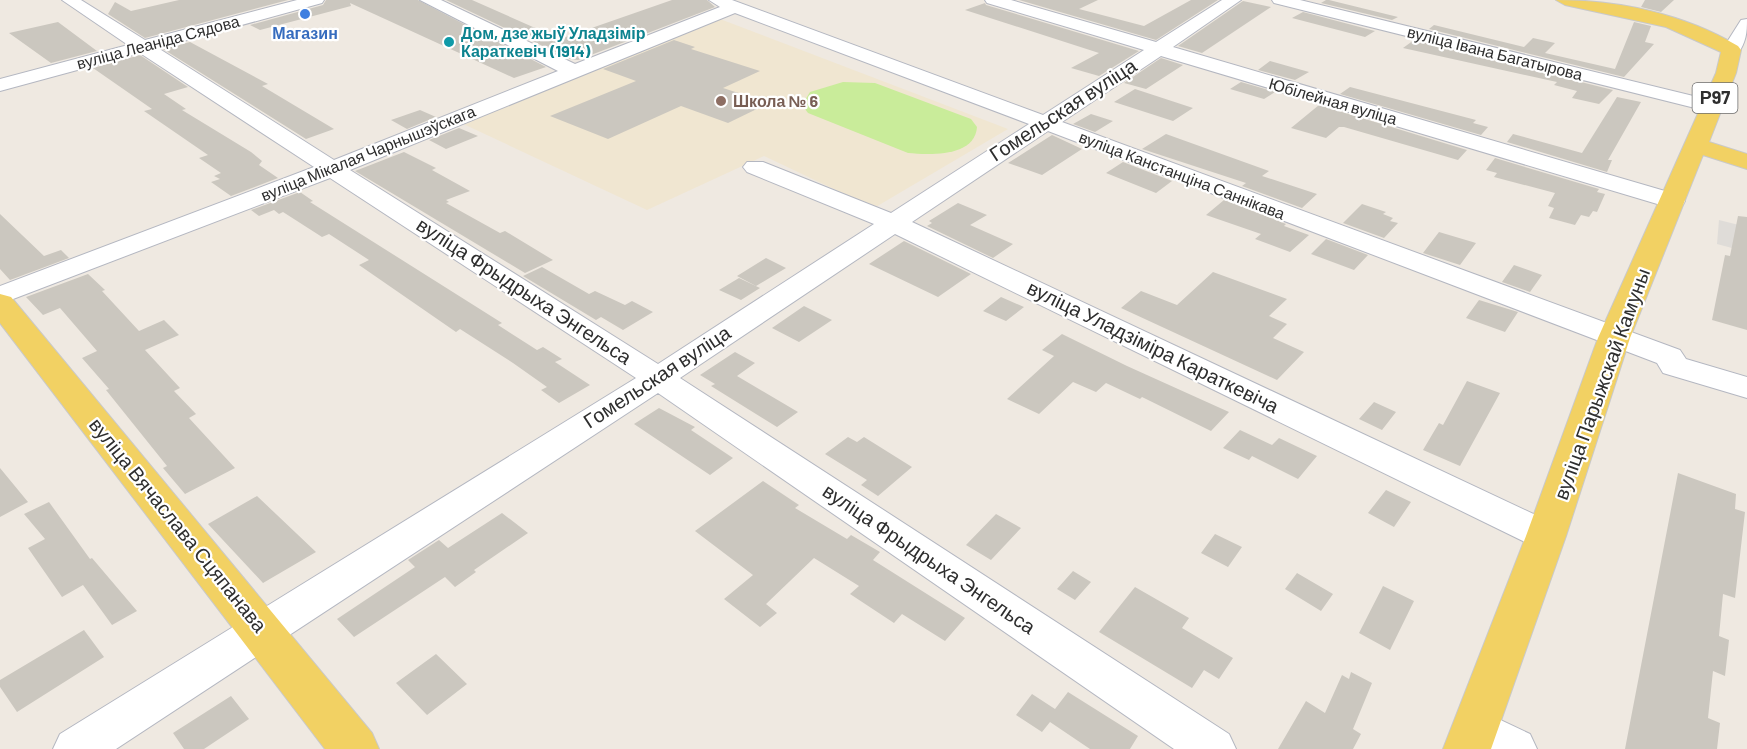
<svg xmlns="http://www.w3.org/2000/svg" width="1747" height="749" viewBox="0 0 1747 749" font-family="Barlow,sans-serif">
<rect width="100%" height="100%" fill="#efe9e1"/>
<path fill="#f0e6d1" d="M720,19L1008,129L874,208L764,156L647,210L459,122Z"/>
<path fill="#c9ec9a" d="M843,82L875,83L971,119L977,127C975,157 930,155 908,153L808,113L802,105L810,92Z"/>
<path fill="#dfdcd8" d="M1719,220L1747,227V252L1717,244Z"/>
<path fill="#cbc7bf" d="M179,0H288L145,38L108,14L115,2L131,11Z
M326,0H418L546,67L514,78L350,3L351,6L260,30L250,25L323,5Z
M446,0H472L560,39L672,0H707L715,7L578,60L570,59Z
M1019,0H1098L1079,9L1144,26L1191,0H1218L1156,40Z
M1326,0H1329L1398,17L1392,20L1321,3Z
M1645,0H1674L1661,12L1641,7Z
M1243,1L1271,7L1202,53L1178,46Z
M985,3L986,5L1139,51L1099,76L1071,68L1099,53L965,10Z
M1303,12L1375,31L1365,37L1292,18Z
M58,22L97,51L51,63L9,33Z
M1634,22L1651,26L1645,42L1654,44L1624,77L1429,29L1434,25L1524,47L1533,38L1555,43L1545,53L1615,69Z
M674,40L695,47L691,49L760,71L723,88L769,103L728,123L681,106L608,139L550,116L636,81L603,69Z
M1414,40L1613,90L1599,104L1572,98L1577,91L1554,85L1557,82L1403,48Z
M190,42L268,84L262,86L334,129L306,139L163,49Z
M140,55L188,87L164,94L186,109L182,110L251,152L262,161L259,165L278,178L231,196L211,182L220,179L214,176L221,173L199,158L208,155L144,111L152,109L93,68Z
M1161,58L1183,65L1146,89L1124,83Z
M1270,61L1309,72L1295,80L1258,70Z
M1241,82L1275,92L1264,99L1230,89Z
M1350,87L1476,120L1473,123L1488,127L1481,135L1340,94Z
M1135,89L1193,108L1173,121L1114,102Z
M1617,97L1641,102L1608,160H1612L1607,172L1507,142L1513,134L1582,153Z
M1319,105L1467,150L1458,160L1344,127H1339L1326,138L1291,128Z
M420,110L436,117L407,129L391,120Z
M1091,114L1113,121L1095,132L1073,124Z
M459,128L478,136L446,149L429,140Z
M1166,134L1269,171L1262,176L1317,194L1302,208L1242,186L1246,183L1142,149Z
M1052,135L1082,149L1042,175L1008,163Z
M404,152L436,168L432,170L470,191L446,200L449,202L446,203L500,233L505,231L553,260L525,273L355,171Z
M1495,158L1599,189L1597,192L1605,194L1597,212L1593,211L1589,217L1581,215L1575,225L1549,218L1554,208L1548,206L1555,193L1494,177L1497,173L1486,170Z
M1123,162L1172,181L1156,193L1106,173Z
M300,192L313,201L310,202L502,323L498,325L537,350L543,347L562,359L555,362L590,385L559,403L541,390L547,387L513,363L460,329L456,332L359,265L369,260L329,234L322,237L283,212L279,214L274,210L259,216L251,210Z
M1224,200L1286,224L1284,226L1309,235L1290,252L1255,239L1261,234L1206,215Z
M958,203L987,215L970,225L1013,244L993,258L927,226L932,223L929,221Z
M1362,204L1386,212L1383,214L1393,218L1390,221L1398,223L1384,238L1343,223Z
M0,214L44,256L61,250L69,258L10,280L0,269Z
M1738,216L1747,217V330L1712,320L1725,255L1730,256Z
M1439,232L1476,243L1460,265L1423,253Z
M1326,239L1368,255L1354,270L1311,254Z
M904,241L971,274L938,297L869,264Z
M766,258L786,268L756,286L737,276Z
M1514,265L1542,275L1530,292L1502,282Z
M542,267L589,294L595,291L625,305L632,301L653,312L623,330L601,317L596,320L523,276Z
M1213,272L1287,299L1269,316L1287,324L1273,338L1304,352L1277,380L1121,308L1141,291L1177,305Z
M88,274L105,290L102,291L139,331L164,320L179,335L145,350L180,388L174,391L196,414L189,418L235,468L185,494L163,468L167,466L106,390L109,389L82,358L97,351L60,308L43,315L26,297Z
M739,278L760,288L741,300L719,290Z
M1001,297L1024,307L1006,321L983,311Z
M1479,300L1518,312L1505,332L1466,318Z
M804,306L832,320L799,342L772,328Z
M1062,334L1127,366L1229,412L1211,431L1142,397L1140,399L1106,383L1096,392L1073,382L1039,414L1007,399L1054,356L1042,350Z
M735,352L755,363L737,376L798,412L777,427L711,386L715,384L700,375Z
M1467,381L1500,393L1460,466L1423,450L1439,423L1443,425Z
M1374,402L1396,412L1382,430L1359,419Z
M659,408L695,427L691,430L733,458L710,475L634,424Z
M1240,430L1272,445L1279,438L1317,456L1298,479L1252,456L1249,460L1223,448Z
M848,437L857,442L864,437L912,467L878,496L861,485L867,480L825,454Z
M0,468L28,502L0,517Z
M1678,473L1736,494L1735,509L1745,512L1735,598L1723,594L1719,636L1729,640L1725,676L1713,671L1708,718L1720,723L1717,749H1625Z
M763,481L799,505L795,508L847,539L851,535L880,552L873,560L965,618L945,641L902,614L894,623L850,594L859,586L814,558L766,604L777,613L760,627L724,599L753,575L695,531Z
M1386,490L1411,502L1394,527L1368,513Z
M257,496L316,552L263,583L208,524Z
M49,502L90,559L92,558L137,611L112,625L83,585L62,597L28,548L45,539L24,514Z
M502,513L528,533L474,570L476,572L455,587L445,577L354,637L337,619L415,567L408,560L439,540L448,548Z
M996,514L1021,528L991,560L966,545Z
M1215,534L1242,547L1228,567L1201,553Z
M1073,571L1091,582L1075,600L1057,589Z
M1297,573L1333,594L1321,611L1285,589Z
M1383,586L1414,601L1390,650L1359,633Z
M1135,587L1189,618L1182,628L1233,658L1219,679L1204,670L1192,688L1099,632Z
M84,630L104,657L17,712L0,687V680Z
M436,654L467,684L427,715L396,683Z
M1351,672L1372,683L1353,729L1361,734L1353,749H1278L1306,701L1325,713L1342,675L1349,679Z
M1068,692L1138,736L1130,749H1090L1050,722L1042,732L1016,715L1032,694L1055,709Z
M231,696L249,719L204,749H184L173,733Z"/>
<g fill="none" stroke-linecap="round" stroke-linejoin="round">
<g stroke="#b4b7c1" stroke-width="2">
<path id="minor" d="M62,0H81L145,40L297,0H324L322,3L158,48L334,160L558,71L420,0H441L575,64L720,7L709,0H732L1043,115L1144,50L987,3L985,0H1011L1156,42L1222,0H1241L1173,47L1682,196L1685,201L1682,206L1673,208L1664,206L1161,56L1062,122L1680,350L1686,359L1747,377V398L1663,373L1657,363L1048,131L912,222L1559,526L1565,536L1559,546L1546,550L1533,546L895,234L680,378L1229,734L1236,749H1174L658,393L116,749H53L60,734L636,378L330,178L0,304V286L314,167L140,53L0,91V79L128,45ZM735,13L1029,124L891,213L763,162H747L743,167L747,172L874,224L658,364L350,170Z
M1272,0H1300L1718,102L1721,106L1718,110L1711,112L1274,3Z
M1747,19C1747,34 1746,41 1738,54H1724L1722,50L1741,20Z
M1475,708L1530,734L1537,749H1469L1459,744L1452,729L1459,714Z"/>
</g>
<g stroke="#c9c9c9" stroke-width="2">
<path id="major" d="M1556,0C1619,0 1684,14 1738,46L1741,50L1736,73L1709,142L1747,154V169L1703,155L1630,338L1566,536L1491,749H1443L1526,536L1598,338L1716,73L1721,52L1666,27L1565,5Z
M0,294L11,297L372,733L379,749H325L0,323Z"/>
</g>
<use href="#minor" fill="#fff" fill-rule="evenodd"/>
<use href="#major" fill="#f2d163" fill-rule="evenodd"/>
</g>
<circle fill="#3f7fe0" stroke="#fff" stroke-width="2" cx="305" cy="14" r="6"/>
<circle fill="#0f9aa8" stroke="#fff" stroke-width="2" cx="449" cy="42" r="6"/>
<circle fill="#8d6e63" stroke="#fff" stroke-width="2" cx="721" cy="101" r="6"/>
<g text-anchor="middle" stroke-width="4.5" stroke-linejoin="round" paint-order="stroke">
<g font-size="16" font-weight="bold" fill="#366cbe" stroke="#fff">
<text x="305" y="39">Магазин</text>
</g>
<g font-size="16" font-weight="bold" fill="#0d838f" stroke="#fff" text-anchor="start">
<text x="461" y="39">Дом, дзе жыў Уладзімір<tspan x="461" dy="18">Караткевіч (1914)</tspan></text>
</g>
<g font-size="16" fill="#2e2e2e" stroke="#fff">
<text transform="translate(158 42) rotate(-15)" y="6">вуліца Леаніда Сядова</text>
<text transform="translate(1495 53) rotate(14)" y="6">вуліца Івана Багатырова</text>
<text transform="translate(1333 101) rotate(16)" y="6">Юбілейная вуліца</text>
<text transform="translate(368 153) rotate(-22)" y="6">вуліца Мікалая Чарнышэўскага</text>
<text transform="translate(1182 175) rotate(21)" y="6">вуліца Канстанціна Саннікава</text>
</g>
<g font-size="16" font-weight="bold" fill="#785e54" stroke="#fff" text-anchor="start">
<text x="733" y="107">Школа № 6</text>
</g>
<rect fill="#fff" stroke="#6d6d6d" stroke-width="1.5" x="1692.5" y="83" width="45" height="30" rx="4.5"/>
<g font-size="18" font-weight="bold" fill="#2e2e2e">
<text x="1715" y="104">Р97</text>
</g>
<g font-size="20" fill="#2e2e2e" stroke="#fff">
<text transform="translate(1063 110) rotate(-33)" y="7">Гомельская вуліца</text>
<text transform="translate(524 291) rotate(33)" y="7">вуліца Фрыдрыха Энгельса</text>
<text transform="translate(1153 347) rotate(26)" y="7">вуліца Уладзіміра Караткевіча</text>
<text transform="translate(657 377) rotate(-33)" y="7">Гомельская вуліца</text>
<text transform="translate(1602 384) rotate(-70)" y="7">вуліца Парыжскай Камуны</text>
<text transform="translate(178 525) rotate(51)" y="7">вуліца Вячаслава Сцяпанава</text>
<text transform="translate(929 559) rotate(34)" y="7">вуліца Фрыдрыха Энгельса</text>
</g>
</g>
</svg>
